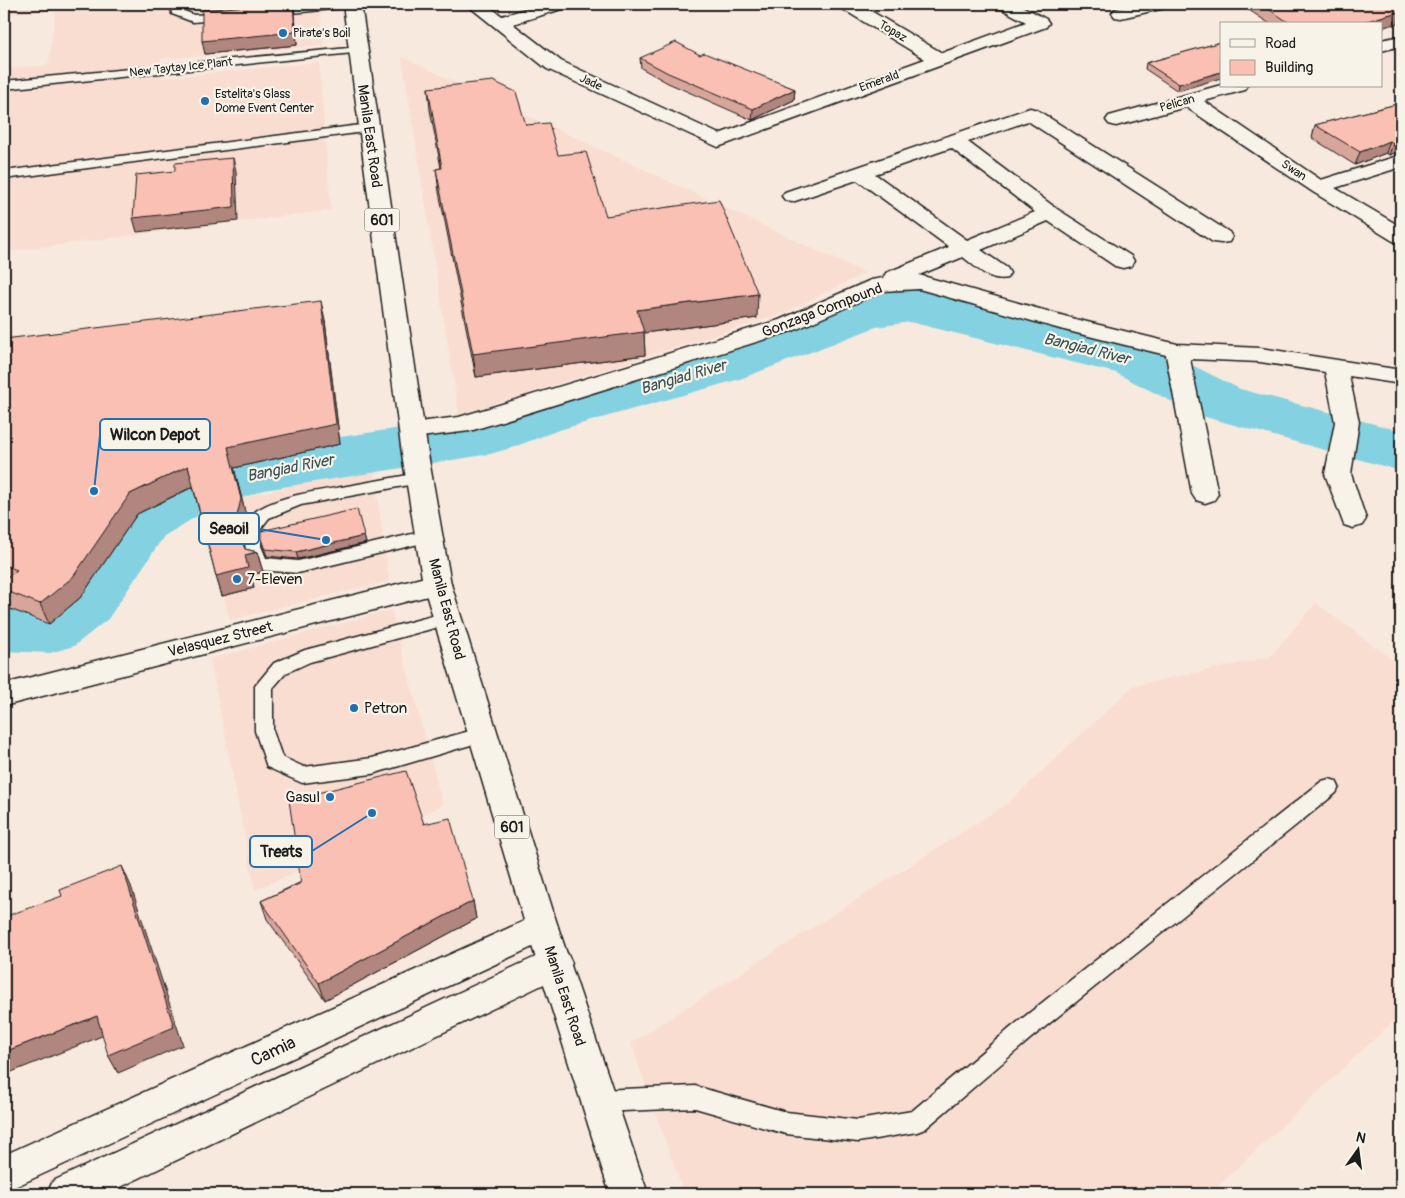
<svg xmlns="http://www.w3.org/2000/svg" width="1405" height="1198" viewBox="0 0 1405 1198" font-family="Pangolin,sans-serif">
<rect width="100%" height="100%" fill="#f8e9de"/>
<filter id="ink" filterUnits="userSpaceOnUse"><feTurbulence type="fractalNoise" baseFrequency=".02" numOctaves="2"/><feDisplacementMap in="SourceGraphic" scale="10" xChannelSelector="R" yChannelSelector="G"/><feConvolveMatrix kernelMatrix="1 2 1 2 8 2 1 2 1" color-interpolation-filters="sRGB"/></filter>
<g filter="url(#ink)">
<path fill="#f9ddd1" d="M11,4H320L324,45L161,59V78L319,62L331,210L4,252V69L48,65L56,10L9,14Z
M402,57L711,201L865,273L785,313L459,415Z
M373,466L389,581L230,620L200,508Z
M1316,603L1401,666V1014L1210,1194H684L631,1043L1007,804L1133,686L1270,657Z
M391,610L443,805L255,890L210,659Z"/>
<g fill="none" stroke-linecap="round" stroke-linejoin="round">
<path fill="#84d2e1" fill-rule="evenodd" d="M910,288L1156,347L1240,389L1401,431V471L1198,415L1116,373L910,322L876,327L740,379L559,430L511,448L490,454L264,490L204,512L164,536L108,619L74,646L50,653L4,651V601L36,602L60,585L118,504L160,482L232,456L254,450L480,416L517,402L700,353L844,300Z"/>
<g stroke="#1c1c1c" stroke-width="3">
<path id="lane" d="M171,4H181L182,10L194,15L226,13L232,16L226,19L193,22L172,14Z
M321,4H358L352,7L272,15L266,12L272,9Z
M359,47L365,50L363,52L4,89V81Z
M368,124L372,125L374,128L372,131L4,179V171Z
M419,473L425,474L427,478L425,482L301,505L269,518L262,527L261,546L266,558L298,561L429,530L435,532L437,536L435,540L298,573L259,570L253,568C243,551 239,521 259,509C282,496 310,492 336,488C364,483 391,478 419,473Z
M447,612L453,613L456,618L453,623L310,662L286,673L273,688V731L282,757L304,767L372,758L484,727L491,729L493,734L491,739L372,774L302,783L267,767L255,731V686L274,663L305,650Z
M1329,779L1336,781L1339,787L1336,793L1030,1039L925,1129L917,1132L858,1142L786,1134L695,1108L599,1112L591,1109L588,1101L591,1093L599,1090L695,1086L786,1112L858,1120L912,1111L1014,1025L1322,781Z"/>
</g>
<g stroke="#1c1c1c" stroke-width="3">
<path id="street" d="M466,4H486L502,16L542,4H568L565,8L513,24L561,61L719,134L925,59L841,8L838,4H859L942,53L1026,22L1000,8L997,4H1018L1046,19L1049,23L1046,27L718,147L547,69Z
M1138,4H1168L1165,8L1121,18L1115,17L1112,13L1115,9Z
M1401,36V46L1381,51V40Z
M1221,85L1247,86L1245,90L1204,101L1321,180L1401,155V167L1335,188L1401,227V242L1393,241L1313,192L1186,107L1116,126L1109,124L1106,120L1109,116Z
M1030,108L1037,110L1229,232L1232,237L1229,242L1221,243L1213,242L1028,121L968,142L1057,209L1131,256L1134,261L1131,266L1123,268L1115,266L1048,221L981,250L1007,268L1010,273L1007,278C990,282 976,267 963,257L919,275L1075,319L1177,344L1260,348L1401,370V384L1349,376L1359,422L1351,474L1366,519L1362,525L1353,528L1344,525L1325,474L1335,422L1325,372L1260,362L1190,359L1218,494L1214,500L1205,503L1196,500L1192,494L1166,355L1060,329L919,289L883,291L795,330L470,431L412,438L403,436L400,430L403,424L459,417L779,320L871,280L883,278L886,273L949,247L857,180L792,202L785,200L782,196L785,192ZM951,148L1035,212L967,240L875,174Z
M542,913L554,917L558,927L554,937L4,1192V1155Z
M555,948L567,953L572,963L567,973L106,1194H47L53,1181Z"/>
</g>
<g stroke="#1c1c1c" stroke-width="3">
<path id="secondary" d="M437,574L447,577L451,584L447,591L4,706V684Z"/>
</g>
<g stroke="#1c1c1c" stroke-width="3">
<path id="primary" d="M343,4H361L428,454L451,584L558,927L648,1194H610L526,927L423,584L402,454Z"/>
</g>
<use href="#lane" fill="#f7f3e8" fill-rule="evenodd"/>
<use href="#street" fill="#f7f3e8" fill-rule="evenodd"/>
<use href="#secondary" fill="#f7f3e8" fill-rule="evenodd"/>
<use href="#primary" fill="#f7f3e8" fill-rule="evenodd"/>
</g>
<path fill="#d8a59b" stroke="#1c1c1c" d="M204,4H295H294L295,14L297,45L205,54V10Z
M1240,4H1401V25L1398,23L1381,24H1270Z
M1221,42L1178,91L1145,69L1146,63Z
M700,55L795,89L794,100L752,120L668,83L641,68L640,58Z
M428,88L526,125L558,155L606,216L757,318L644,333L645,355L476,377L439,192L436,169L441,168L430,110Z
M1401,103V151L1389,155L1386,153L1355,165L1312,138L1315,125Z
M325,321L340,444L234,468L247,520L243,536L244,545L245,549L257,552L263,572L251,575L254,588L222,596L216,576L193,487L137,514L81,597L49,624L5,607L4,604V339Z
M364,536L366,543L298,559L267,556L261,539Z
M424,824L473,901L476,919L325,1000L267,919L261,901Z"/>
<path fill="#b0867e" stroke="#1c1c1c" d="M293,4L295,14L297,45L205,54L202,41Z
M1401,11V15L1398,23L1381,28V24H1357Z
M1221,72V78L1178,91L1179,84Z
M795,89L794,100L752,120L753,109Z
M1401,140V151L1389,155L1393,143Z
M1390,141L1386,153L1355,165L1360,152Z
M233,158L236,171L238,221L137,232L133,218Z
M758,294L757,318L644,333L645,355L476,377L473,354L637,310Z
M321,301L325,321L340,444L234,468L247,520L243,536L245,554L239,533L228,447Z
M188,466L194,486L137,514L81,597L49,624L40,604L130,494Z
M364,536L366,543L298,559L296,552Z
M257,552L263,572L251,575L254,588L222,596L216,576L245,555Z
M122,866L131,886L183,1045L118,1073L108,1055Z
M473,901L476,919L325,1000L319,983Z
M97,1016L107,1034L4,1075V1052Z"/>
<path fill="#fbc0b4" stroke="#1c1c1c" d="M204,4H227L204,6Z
M271,4H293L295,32L202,41V10Z
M1261,4H1401V11L1357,24H1291Z
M676,42L700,55L704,53L795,89L753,109L668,73L640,58Z
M1221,42V72L1179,84L1146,63Z
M493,81L516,92L526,125L549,123L558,155L586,152L606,216L719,200L758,294L637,310L644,332L473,354L436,169L442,168L428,88Z
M1401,103V140L1393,143L1390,141L1360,152L1315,125Z
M233,158L234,207L133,218L136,175L175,171V163Z
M321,301L336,424L228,447L241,499L237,516L239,533L245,549L257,552L245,555L248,568L216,576L188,466L130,494L73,577L40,604L4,590V580L17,570L4,565V339Z
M357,509L364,536L296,552L265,549L261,539V531Z
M406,771L424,824L450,818L473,901L319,983L261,901L301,883L289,800Z
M122,866L174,1027L108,1055L97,1016L4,1052V917L62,896L60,890Z"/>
</g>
<g fill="#1f6fb2" stroke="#f7f3e8" stroke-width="2">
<circle cx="283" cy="33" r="5"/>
<circle cx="205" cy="101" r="5"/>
<circle cx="237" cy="579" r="5"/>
<circle cx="354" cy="708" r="5"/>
<circle cx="330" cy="797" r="5"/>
</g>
<g text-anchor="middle" stroke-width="4.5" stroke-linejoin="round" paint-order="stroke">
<g font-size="12" fill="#1c1c1c" stroke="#f7f3e8">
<text transform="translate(893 31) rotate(31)" y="4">Topaz</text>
<text transform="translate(181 67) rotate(-6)" y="4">New Taytay Ice Plant</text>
<text transform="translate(879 81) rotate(-20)" y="4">Emerald</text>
<text transform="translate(591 82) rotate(25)" y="4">Jade</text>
<text transform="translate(1177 103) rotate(-16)" y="4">Pelican</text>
<text transform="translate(1294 170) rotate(34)" y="4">Swan</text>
</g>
<g font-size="12" fill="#1c1c1c" stroke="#f7f3e8" text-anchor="start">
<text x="293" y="37">Pirate's Boil</text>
<text x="215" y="98">Estelita's Glass<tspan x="215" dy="14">Dome Event Center</tspan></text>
</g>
<g fill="#f7f3e8" stroke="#5e5c59" stroke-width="1">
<rect x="364.5" y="208.5" width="35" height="23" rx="4"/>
<rect x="494.5" y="815.5" width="35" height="23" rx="4"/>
</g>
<g font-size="14" font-weight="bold" fill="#1c1c1c">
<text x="382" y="225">601</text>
<text x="512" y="832">601</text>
</g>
<g font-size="15" fill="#1c1c1c" stroke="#f7f3e8">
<text transform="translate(370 136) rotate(82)" y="5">Manila East Road</text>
<text transform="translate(822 310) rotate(-21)" y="5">Gonzaga Compound</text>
<text transform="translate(447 609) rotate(75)" y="5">Manila East Road</text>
<text transform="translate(220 639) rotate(-14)" y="5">Velasquez Street</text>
<text transform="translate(565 996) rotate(72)" y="5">Manila East Road</text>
</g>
<g font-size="15" fill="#1c1c1c" stroke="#f7f3e8" text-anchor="start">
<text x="247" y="584">7-Eleven</text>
<text x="364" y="713">Petron</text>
<text x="320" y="802" text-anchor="end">Gasul</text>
</g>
<g font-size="16" font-style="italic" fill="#3b5357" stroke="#f7f3e8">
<text transform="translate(1087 348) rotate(14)" y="6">Bangiad River</text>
<text transform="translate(683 376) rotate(-16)" y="6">Bangiad River</text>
<text transform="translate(290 467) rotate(-11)" y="6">Bangiad River</text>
</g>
<g font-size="18" fill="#1c1c1c" stroke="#f7f3e8">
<text transform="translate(273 1051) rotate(-25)" y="6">Camia</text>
</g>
</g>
<path fill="none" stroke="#1f6fb2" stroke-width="2" d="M94 491L100 435M326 540L259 529M372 813L312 851"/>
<g fill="#1f6fb2" stroke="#f7f3e8" stroke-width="2">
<circle cx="94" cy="491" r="5"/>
<circle cx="326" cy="540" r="5"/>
<circle cx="372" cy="813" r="5"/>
</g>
<g fill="#f7f3e8" stroke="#1f6fb2" stroke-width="2">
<rect x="100" y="419" width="110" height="31" rx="5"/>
<rect x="199" y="513" width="60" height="31" rx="5"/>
<rect x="250" y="836" width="62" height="31" rx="5"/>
</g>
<g font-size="16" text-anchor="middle" font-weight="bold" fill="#1c1c1c">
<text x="155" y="440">Wilcon Depot</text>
<text x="229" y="534">Seaoil</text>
<text x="281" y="857">Treats</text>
</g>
<rect width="1405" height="1198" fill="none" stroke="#f7f3e8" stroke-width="20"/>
<rect x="10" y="10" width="1385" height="1178" fill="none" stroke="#1c1c1c" stroke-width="2" filter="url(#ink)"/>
<rect x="1220" y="22" width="162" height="65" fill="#f7f3e8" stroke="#9f9d96"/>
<rect x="1230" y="39" width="25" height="8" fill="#f7f3e8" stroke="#9f9d96"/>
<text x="1265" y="48" font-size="15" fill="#1c1c1c">Road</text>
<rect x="1230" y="60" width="25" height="15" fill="#fbc0b4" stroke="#9f9d96"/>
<text x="1265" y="72" font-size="15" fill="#1c1c1c">Building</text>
<g transform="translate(1358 1150) rotate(14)" stroke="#f7f3e8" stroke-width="4" paint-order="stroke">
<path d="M0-4L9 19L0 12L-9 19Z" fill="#1c1c1c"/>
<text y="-8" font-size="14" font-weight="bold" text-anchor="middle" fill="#1c1c1c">N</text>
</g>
</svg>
